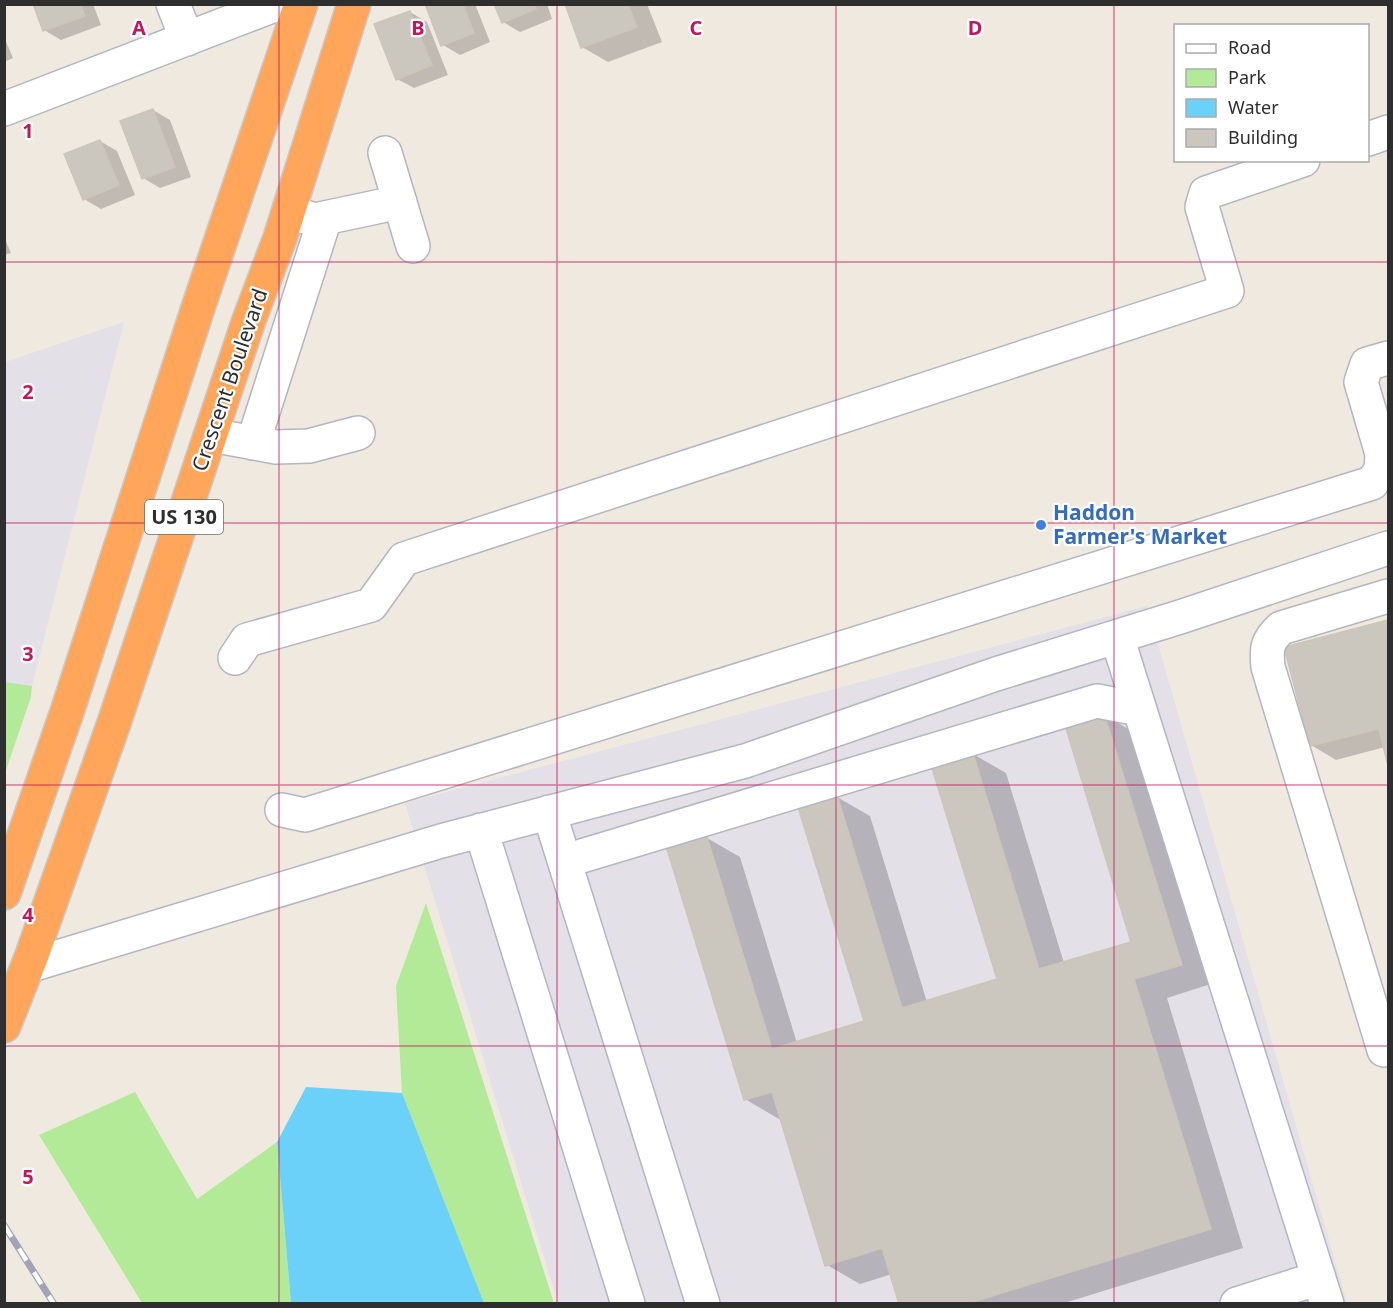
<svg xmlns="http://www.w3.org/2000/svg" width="1393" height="1308" viewBox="0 0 1393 1308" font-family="'Noto Sans',sans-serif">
<rect width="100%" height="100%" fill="#f0e9df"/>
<path fill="#e3e0e8" d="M124,322L32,686L5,682V362Z
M1147,606L1347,1303H558L405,803Z"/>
<path fill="#b2ea98" d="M5,682L32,686L31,697L5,773Z
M426,903L554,1303H484L402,1093L396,986Z
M135,1092L197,1199L277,1142L291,1303H142L39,1135Z"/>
<path fill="#6bd1f9" d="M306,1087L402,1093L484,1303H291L277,1142Z"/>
<path fill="#0003" d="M34,4H93L101,25L61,40L44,30Z
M426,4H475L490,42L460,55L443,45Z
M496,4H547L552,19L520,32L503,22Z
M566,4H647L662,42L608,62L582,47Z
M410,12L427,22L448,75L414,88L397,79Z
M4,37L13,58L4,62Z
M153,110L170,120L191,177L160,188L143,178Z
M100,141L117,151L135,195L101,209L84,199Z
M4,237L11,253L4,255Z
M1388,622V760L1385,747L1336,760L1311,745L1286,648Z
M1104,715L1137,734L1214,983L1167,998L1243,1248L1061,1304H901L892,1274L860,1284L827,1265L781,1118L779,1119L745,1099L707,838L740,857L797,1043L866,1022L837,797L870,816L927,1002L999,980L973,754L1006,773L1064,963L1133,943Z"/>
<path fill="#cbc7be" stroke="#ccc5b8" stroke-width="1.5" d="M33,4H80L85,16L43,31Z
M425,4H463L474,33L441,46Z
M494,4H535L536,9L502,23Z
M565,4H628L637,27L581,48Z
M410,11L432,65L396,80L374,24Z
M153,109L175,167L142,179L120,121Z
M100,140L119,185L83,200L64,154Z
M1388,620V766L1379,729L1310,746L1284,647Z
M1104,713L1182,965L1134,979L1211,1229L966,1304H899L882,1248L825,1266L772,1092L744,1100L667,849L707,837L772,1049L864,1021L798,807L837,795L902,1008L997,979L931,765L973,753L1039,969L1131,942L1065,725Z"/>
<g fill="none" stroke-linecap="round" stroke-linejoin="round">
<g stroke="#b3b6c2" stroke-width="36">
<path id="minor" d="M173,4L187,39
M4,109L277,4
M1368,139L1388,132
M385,153L413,246
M305,217L315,220L400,202
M211,435L276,447L309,446L358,433
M253,443L325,218
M1388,596L1281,628C1267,641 1266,648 1268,667L1384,1050L1388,1048
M1117,637L1327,1304
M235,658L247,640L371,605L404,559L1227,291L1202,207L1206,193L1303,160
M282,810L305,815L1372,483L1381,470L1382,454L1361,382L1367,364L1388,358
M549,812L703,1304
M481,830L628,1304
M565,861L1097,701L1139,709
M28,966L441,841L745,761L996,674L1180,617L1388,548
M1237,1304L1319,1278"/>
</g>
<g stroke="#c9c9c9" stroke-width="36">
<path id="highway" d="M4,893L67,712L198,308L301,4
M4,1026L32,955L114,723L249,320L280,238L354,4"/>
</g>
<use href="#minor" stroke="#fff" stroke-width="33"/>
<use href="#highway" stroke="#ffa65b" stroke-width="33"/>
<g stroke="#a1a4b9" stroke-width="7">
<path id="rail" d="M4,1225L54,1304"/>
</g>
<use href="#rail" stroke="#fff" stroke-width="4.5" stroke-dasharray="14" stroke-linecap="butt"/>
</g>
<path fill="none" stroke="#c2185b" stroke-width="1.5" stroke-opacity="0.55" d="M279,4V1304M557,4V1304M836,4V1304M1114,4V1304M4,262H1388M4,523H1388M4,785H1388M4,1046H1388"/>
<circle fill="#3f7fe0" stroke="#fff" stroke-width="2" cx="1041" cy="525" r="6"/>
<g text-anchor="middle" stroke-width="4.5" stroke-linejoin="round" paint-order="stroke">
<rect fill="#fff" stroke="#6d6d6d" stroke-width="1.5" x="145" y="500" width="78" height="34" rx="4.5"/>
<g font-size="20" font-weight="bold" fill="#2e2e2e">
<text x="184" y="524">US 130</text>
</g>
<g font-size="21" fill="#2e2e2e" stroke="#fff">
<text transform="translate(230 380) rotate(-71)" y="7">Crescent Boulevard</text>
</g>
<g font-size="21" font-weight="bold" fill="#366cbe" stroke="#fff" text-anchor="start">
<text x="1053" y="520">Haddon<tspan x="1053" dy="24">Farmer's Market</tspan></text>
</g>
</g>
<g font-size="20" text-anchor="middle" font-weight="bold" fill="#c2185b" stroke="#fff" stroke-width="4.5" stroke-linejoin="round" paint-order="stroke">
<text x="139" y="35">A</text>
<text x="418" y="35">B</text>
<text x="696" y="35">C</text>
<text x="975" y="35">D</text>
<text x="28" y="138">1</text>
<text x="28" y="399">2</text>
<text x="28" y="661">3</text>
<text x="28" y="922">4</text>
<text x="28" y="1184">5</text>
</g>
<rect width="1393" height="1308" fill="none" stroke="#2e2e2e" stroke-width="12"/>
<rect x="1174" y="24" width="195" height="138" fill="#ffffff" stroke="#ababab" stroke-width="1.5"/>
<rect x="1186" y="44" width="30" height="9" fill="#ffffff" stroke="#ababab" stroke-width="1.5"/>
<text x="1228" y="54" font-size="18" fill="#2e2e2e">Road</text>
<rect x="1186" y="69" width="30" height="18" fill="#b2ea98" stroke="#ababab" stroke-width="1.5"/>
<text x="1228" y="84" font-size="18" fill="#2e2e2e">Park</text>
<rect x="1186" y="99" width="30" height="18" fill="#6bd1f9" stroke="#ababab" stroke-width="1.5"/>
<text x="1228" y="114" font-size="18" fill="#2e2e2e">Water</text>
<rect x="1186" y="129" width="30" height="18" fill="#cbc7be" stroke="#ababab" stroke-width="1.5"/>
<text x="1228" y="144" font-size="18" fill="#2e2e2e">Building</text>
</svg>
